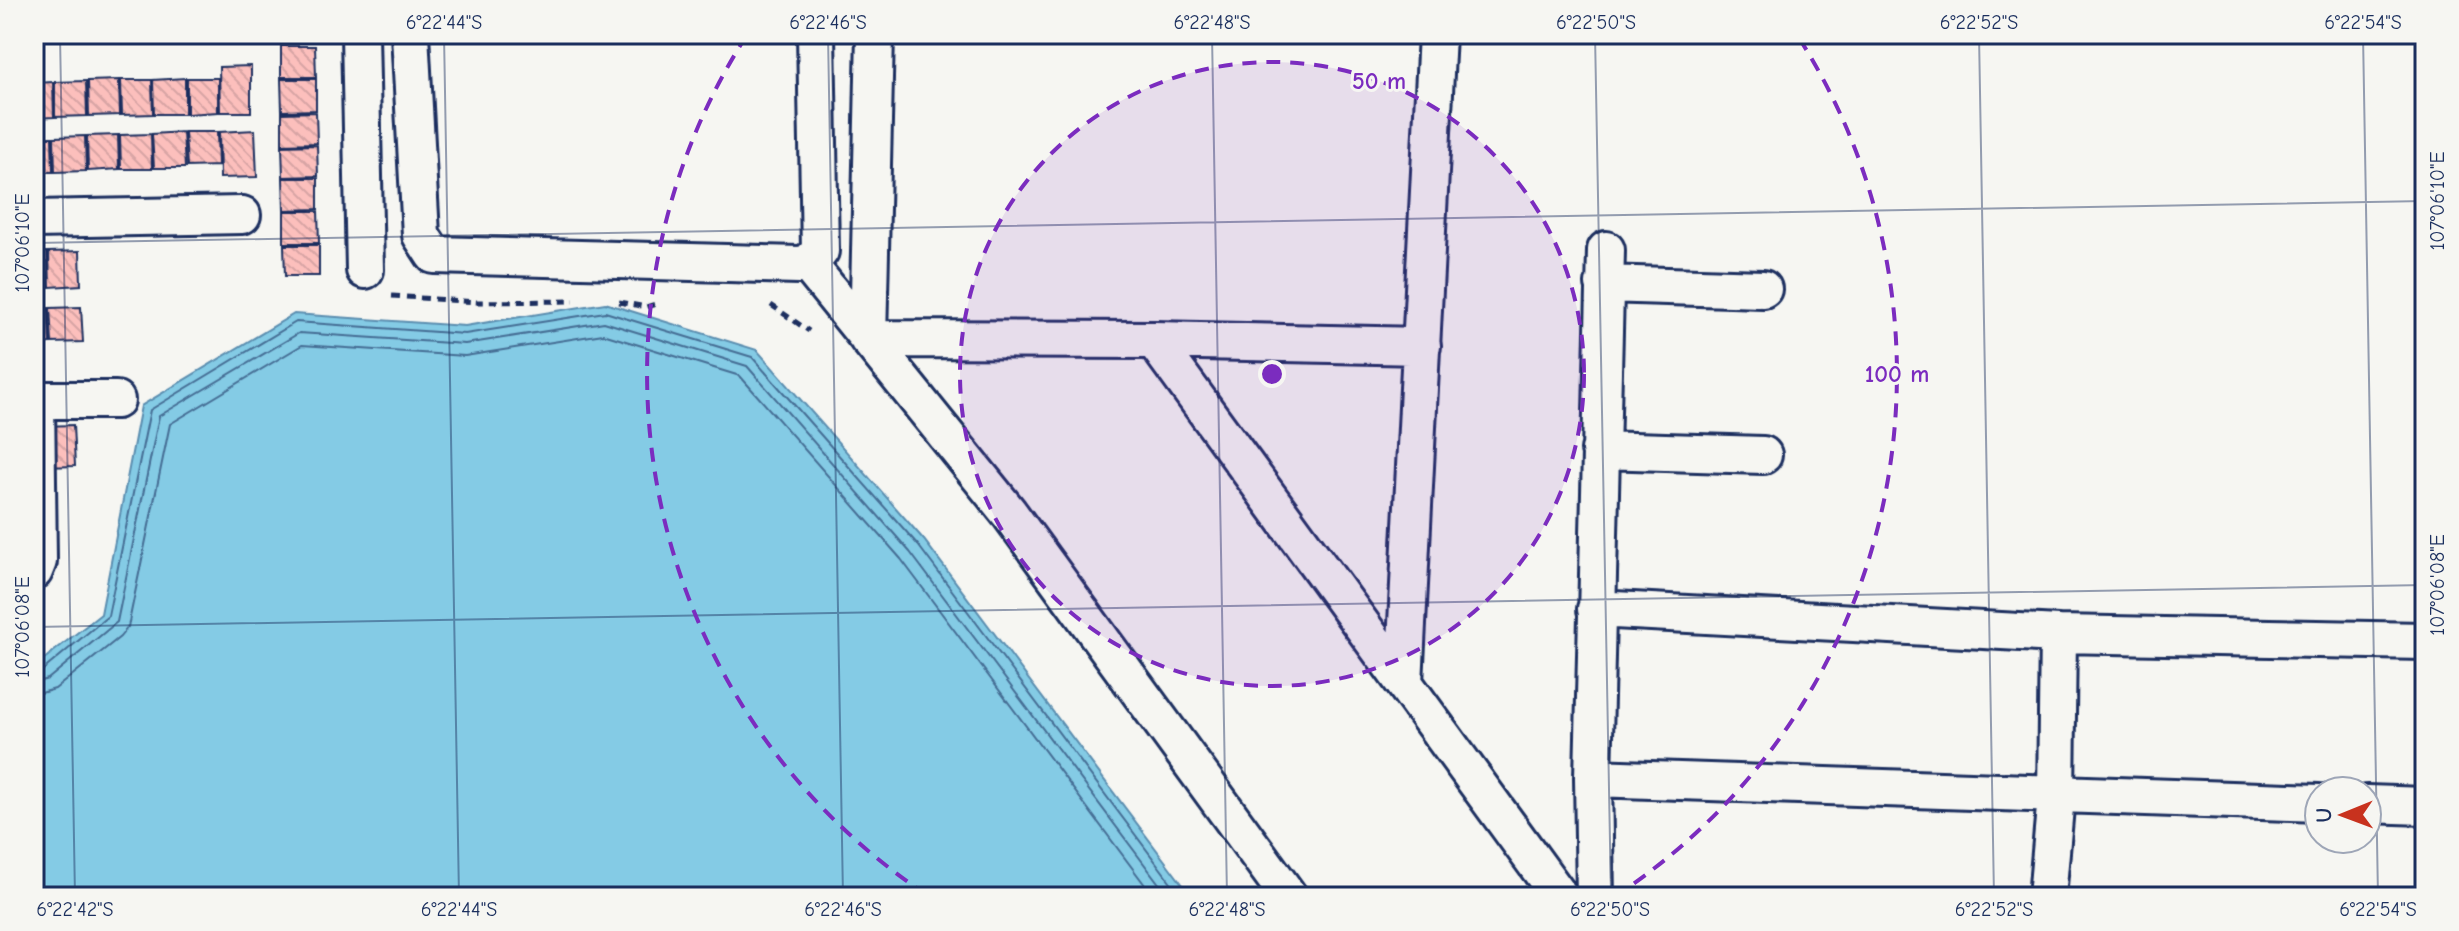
<svg xmlns="http://www.w3.org/2000/svg" width="2459" height="931" viewBox="0 0 2459 931" font-family="'Comic Neue',sans-serif">
<defs>
<pattern id="building-back-hatch" width="6" height="6" patternUnits="userSpaceOnUse" patternTransform="scale(2)"><rect width="6" height="6" fill="#fcbfbc"/><path d="M-1 5l2 2M0 0l6 6M5-1l2 2" fill="none" stroke="#d7a4a4"/></pattern>
</defs>
<rect width="100%" height="100%" fill="#f6f6f2"/>
<filter id="ink" filterUnits="userSpaceOnUse"><feTurbulence type="fractalNoise" baseFrequency=".0125" numOctaves="2"/><feDisplacementMap in="SourceGraphic" scale="16" xChannelSelector="R" yChannelSelector="G"/><feConvolveMatrix kernelMatrix="1 2 1 2 8 2 1 2 1" color-interpolation-filters="sRGB"/></filter>
<g filter="url(#ink)">
<path fill="#84cbe5" stroke="#5a8daf" stroke-width="2" d="M605,303L757,350L924,540L1192,897H34V667L101,614L141,406L294,314L465,326Z"/>
<g fill="none" stroke-linecap="round" stroke-linejoin="round">
<path stroke="#456d94" stroke-width="2" d="M34,673L42,671L108,616L150,410L296,322L465,334L605,312L752,357L918,545L1182,897
M34,683L48,679L117,622L159,416L299,333L465,344L604,322L747,366L910,552L1169,897
M34,695L55,689L120,637L128,627L170,424L302,345L465,356L603,334L740,376L901,559L1154,897"/>
</g>
<path fill="url(#building-back-hatch)" stroke="#1b2f5e" stroke-width="2" d="M281,46H315L316,77H281Z
M251,66V112H220L219,67Z
M185,78V114H154L153,80Z
M187,78H218V112L187,114Z
M281,79H316V110L282,111Z
M119,80L120,115L89,116L88,81Z
M121,80H152L153,114L122,115Z
M86,81L87,116L55,117V82Z
M53,82L54,117L34,118V83Z
M316,112L317,143L282,144V113Z
M255,130L257,177L220,178L219,132Z
M183,132L185,168H154L152,134Z
M185,132H217L218,166L187,167Z
M151,134L152,169H121L120,135Z
M118,135L119,169L88,171L87,136Z
M85,136L86,171L55,172L54,137Z
M34,137H52L53,172H34Z
M317,145L318,176L283,177L282,146Z
M283,178H318V209L284,210Z
M284,211H318L319,243H284Z
M284,245H319V276H285Z
M80,251L81,285L50,287L49,252Z
M34,252H47L48,287H34Z
M81,307L83,342L52,343L50,308Z
M48,308L50,343L34,344V309Z
M73,425L75,466L46,467L45,426Z"/>
<g fill="none" stroke-linecap="round" stroke-linejoin="round">
<g stroke="#1b2f5e" stroke-width="42">
<path id="minor" d="M360,34L365,270
M410,34L421,235L434,255L799,265L808,264L820,251L816,34
M875,34L868,339L1154,340L1560,897
M34,219L242,215
M808,264L1009,513L1289,897
M1604,284L1763,289
M1154,340L1422,346
M34,400H116
M1600,450L1763,455
M34,571L38,561L36,400
M1596,609L2058,634L2056,796L2047,897
M2058,634L2425,641
M1404,683L1437,34
M1593,778L2319,803
M2367,804L2425,806
M1595,897L1593,778L1606,250"/>
</g>
<path stroke="#1b2f5e" stroke-width="5" stroke-dasharray="8 6" stroke-linecap="butt" d="M392,296L477,302L574,301
M619,302L646,307L659,303
M771,305L809,331"/>
<use href="#minor" stroke="#f6f6f2" stroke-width="36"/>
</g>
</g>
<path fill="none" stroke="#1b2f5e" stroke-width="2" stroke-opacity="0.45" d="M60,34L75,897M444,34L459,897M828,34L843,897M1212,34L1227,897M1595,34L1611,897M1979,34L1994,897M2363,34L2378,897M34,243L2425,201M34,627L2425,585"/>
<circle cx="1272" cy="374" r="312" fill="#7b2cbf" fill-opacity=".12"/>
<g fill="none" stroke="#7b2cbf" stroke-width="4" stroke-dasharray="14 10">
<circle cx="1272" cy="374" r="312"/>
<path d="M927 895A625 625 0 0 1 745 38M1799 38A625 625 0 0 1 1617 895"/>
</g>
<circle cx="1272" cy="374" r="12" fill="#7b2cbf" stroke="#f6f6f2" stroke-width="4"/>
<g font-size="24" text-anchor="middle" font-weight="bold" fill="#7b2cbf" stroke="#f6f6f2" stroke-width="6" stroke-linejoin="round" paint-order="stroke">
<text x="1379" y="89">50 m</text>
<text x="1897" y="382">100 m</text>
</g>
<rect width="2459" height="931" fill="none" stroke="#f6f6f2" stroke-width="88"/>
<g transform="translate(2343 815) rotate(269)"><circle r="38" fill="#f6f6f2" stroke="#9ea6b7" stroke-width="2"/>
<path d="M0-6L14 30L0 20L-14 30Z" fill="#c8321e"/>
<text y="-12" font-size="22" font-weight="bold" text-anchor="middle" fill="#1b2f5e">U</text>
</g>
<rect x="44" y="44" width="2371" height="843" fill="none" stroke="#1b2f5e" stroke-width="3"/>
<g font-size="20" text-anchor="middle" fill="#1b2f5e">
<text x="444" y="29">6°22'44"S</text>
<text x="828" y="29">6°22'46"S</text>
<text x="1212" y="29">6°22'48"S</text>
<text x="1596" y="29">6°22'50"S</text>
<text x="1979" y="29">6°22'52"S</text>
<text x="2363" y="29">6°22'54"S</text>
<text transform="translate(2437 201) rotate(-90)" y="7">107°06'10"E</text>
<text transform="translate(22 243) rotate(-90)" y="7">107°06'10"E</text>
<text transform="translate(2437 585) rotate(-90)" y="7">107°06'08"E</text>
<text transform="translate(22 627) rotate(-90)" y="7">107°06'08"E</text>
<text x="75" y="916">6°22'42"S</text>
<text x="459" y="916">6°22'44"S</text>
<text x="843" y="916">6°22'46"S</text>
<text x="1227" y="916">6°22'48"S</text>
<text x="1610" y="916">6°22'50"S</text>
<text x="1994" y="916">6°22'52"S</text>
<text x="2378" y="916">6°22'54"S</text>
</g>
</svg>
